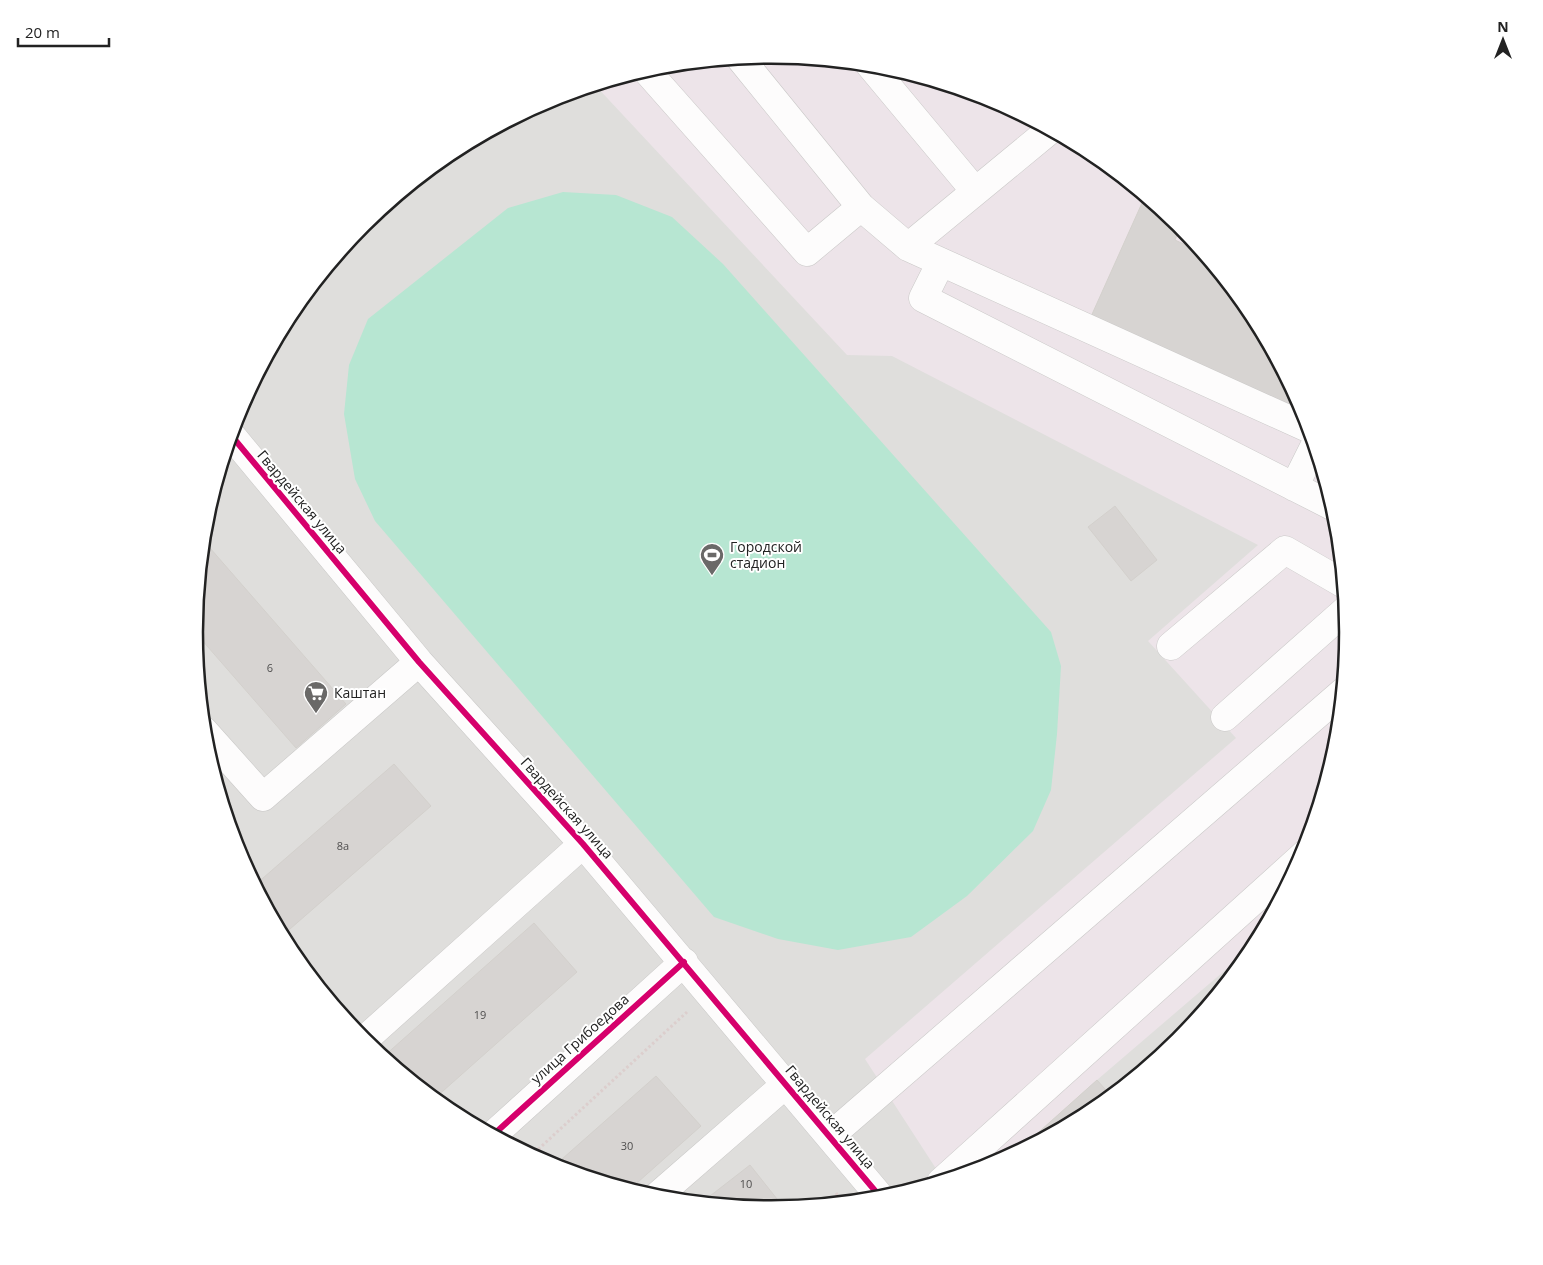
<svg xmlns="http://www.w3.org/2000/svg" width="1543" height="1265" viewBox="0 0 1543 1265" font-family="'Open Sans',sans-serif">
<rect width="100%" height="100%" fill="#f0eeeb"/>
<path fill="#dfdedc" d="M194 637a572 572 0 1 1 1144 0a572 572 0 1 1-1144 0Z"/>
<path fill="#ede4e9" d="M772,55L884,66L993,99L1093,152L1180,224L1252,312L1305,412L1338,520L1349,633L1338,745L1305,854L1258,942L1097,1080L1012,1156L992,1166L944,1181L865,1059L1236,738L1148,641L1258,545L892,356L847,355L595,85L659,66Z"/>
<path fill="#b7e6d2" d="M563,192L616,195L672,217L723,264L1051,632L1061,666L1057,734L1051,790L1033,831L967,896L911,937L838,950L778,939L714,917L375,521L355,479L344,414L349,365L368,319L508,208Z"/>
<path fill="#d7d4d2" stroke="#d3d0cc" d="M1142,203L1170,216L1180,224L1181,226L1175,240L1203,253L1252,312L1305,412L1089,321Z
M1115,506L1157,560L1131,581L1088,527Z
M203,540L346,704L296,748L194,631Z
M394,764L431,806L282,936L255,885Z
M534,923L577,972L434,1099L383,1057Z
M656,1076L701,1126L629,1190L553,1167Z
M1097,1080L1112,1097L1092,1113L1012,1156Z
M750,1165L785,1209L771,1210L701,1203Z"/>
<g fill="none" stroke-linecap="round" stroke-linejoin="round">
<g stroke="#c9c8c7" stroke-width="29">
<path id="minor" d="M740,58L861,207L908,247L1050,130
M870,65L975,191
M646,70L807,252L861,207
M908,247L1310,429
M941,262L923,298L1334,507
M231,435L419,662L583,844L882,1199
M1294,487L1315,445
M1171,646L1285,550L1344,584
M1225,717L1347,609
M204,731L263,797L419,662
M363,1041L583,844
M493,1135L684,962
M830,1136L1343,692
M941,1182L1305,854
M655,1198L786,1084"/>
</g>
<path stroke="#dccecd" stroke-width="3" stroke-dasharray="2.5 2.5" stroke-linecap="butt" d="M531,1156L687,1012
M836,1193L842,1203"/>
<use href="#minor" stroke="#fdfcfc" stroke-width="28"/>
<g stroke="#fff" stroke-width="9">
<path id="cycleway" d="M231,435L419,662L583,844L882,1199
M493,1135L684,962"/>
</g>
<use href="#cycleway" stroke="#d6006c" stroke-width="6"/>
</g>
<defs>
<g id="stadium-pin" transform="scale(1.25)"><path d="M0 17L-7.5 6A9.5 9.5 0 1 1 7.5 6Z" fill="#6a6968" stroke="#fff"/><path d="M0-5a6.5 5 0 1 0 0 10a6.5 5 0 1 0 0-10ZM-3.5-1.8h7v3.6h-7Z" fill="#fff"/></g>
<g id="supermarket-pin" transform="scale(1.25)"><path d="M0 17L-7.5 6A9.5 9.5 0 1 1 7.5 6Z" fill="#6a6968" stroke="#fff"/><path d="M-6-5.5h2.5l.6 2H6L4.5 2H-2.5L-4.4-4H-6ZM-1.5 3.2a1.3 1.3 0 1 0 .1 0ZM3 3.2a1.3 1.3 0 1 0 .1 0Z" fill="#fff"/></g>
</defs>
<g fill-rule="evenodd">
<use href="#stadium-pin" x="712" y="555"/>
<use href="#supermarket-pin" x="316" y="693"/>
</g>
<g text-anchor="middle" stroke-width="4" stroke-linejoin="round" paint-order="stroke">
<g font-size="11" fill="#4f4e4e">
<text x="270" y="672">6</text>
<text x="343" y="850">8а</text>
<text x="480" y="1019">19</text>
<text x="627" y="1150">30</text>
<text x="746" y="1188">10</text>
</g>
<g font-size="14" fill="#222" stroke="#fff">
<text transform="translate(302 502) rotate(50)" y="5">Гвардейская улица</text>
<text transform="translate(567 808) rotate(48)" y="5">Гвардейская улица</text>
<text transform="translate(580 1039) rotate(-42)" y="5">улица Грибоедова</text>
<text transform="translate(830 1117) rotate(50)" y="5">Гвардейская улица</text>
</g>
<g font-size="14" fill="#222" stroke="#fff" text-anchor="start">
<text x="730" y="552">Городской<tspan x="730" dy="16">стадион</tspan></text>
<text x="334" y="698">Каштан</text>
</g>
</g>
<path d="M0 0H1543V1265H0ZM203 632a568 568 0 1 1 1136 0a568 568 0 1 1-1136 0Z" fill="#fff" fill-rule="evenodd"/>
<path fill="none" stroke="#222" stroke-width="2.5" d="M203 632a568 568 0 1 1 1136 0a568 568 0 1 1-1136 0Z"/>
<g transform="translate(1503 40)" stroke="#ffffff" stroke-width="4" paint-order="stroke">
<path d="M0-4L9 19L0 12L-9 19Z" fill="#222222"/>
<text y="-8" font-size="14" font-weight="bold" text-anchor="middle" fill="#222222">N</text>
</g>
<path d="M18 38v8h91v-8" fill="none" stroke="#222222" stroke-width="2.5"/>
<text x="25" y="38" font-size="15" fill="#222222" stroke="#ffffff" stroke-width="4" paint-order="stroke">20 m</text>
</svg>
